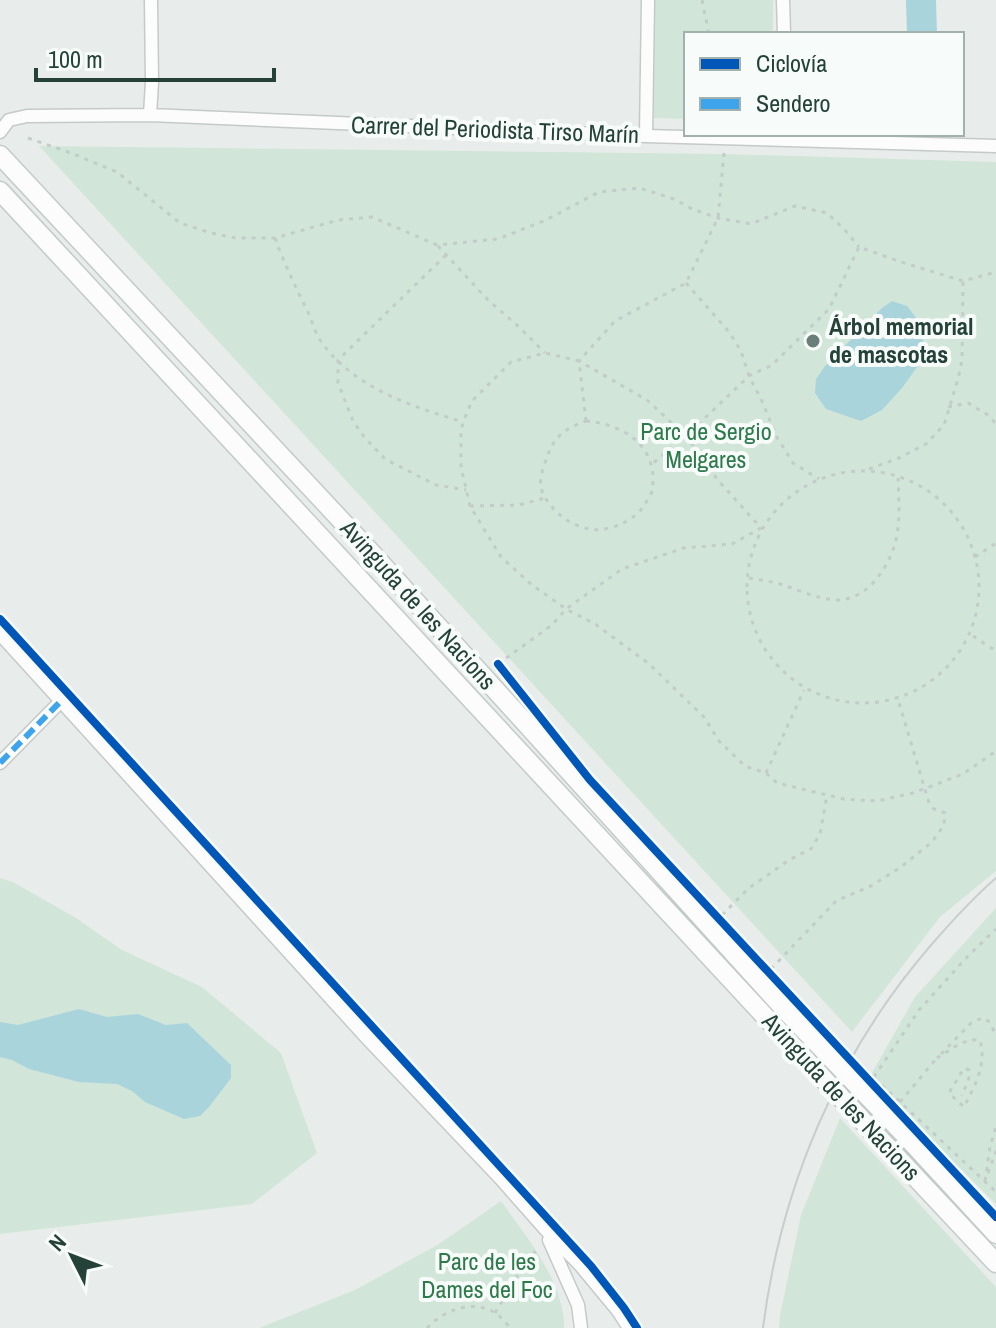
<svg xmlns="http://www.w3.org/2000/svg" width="996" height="1328" viewBox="0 0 996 1328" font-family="'Archivo Narrow',sans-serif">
<rect width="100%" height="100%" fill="#e8edeb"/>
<path fill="#d1e6d8" d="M653,0H773V34H686V119L654,118Z
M39,146L724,154L996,162V871L940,917L852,1032Z
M0,878L13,882L76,918L122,950L202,987L281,1053L317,1153L252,1204L0,1234Z
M996,908V1204L869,1078L915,997Z
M840,1118L996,1287V1328H779L780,1315L801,1215Z
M501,1201C526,1236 565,1283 564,1328H259L355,1290L439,1244Z"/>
<path fill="#a9d4db" d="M906,0H936L937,34H907Z
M892,301L907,306L918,320L923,342L920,363L902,388L882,410L861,421L826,409L815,393L816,379L825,366L882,308Z
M79,1009L107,1017L138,1014L166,1025L187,1023L231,1065V1078L209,1107L200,1116L184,1119L145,1102L132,1091L117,1084L79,1082L29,1069L12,1060L0,1057V1022L18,1025Z"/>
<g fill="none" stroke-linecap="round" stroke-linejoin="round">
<g stroke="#c5cac8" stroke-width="15">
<path id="street" d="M783,0L784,34
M150,115L152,82L151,0
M0,132L9,120L27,116L150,115L646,136L996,146
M646,136L648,0
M0,634L364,1035L500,1178L545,1229L580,1265L618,1311L629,1328
M0,763L61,701
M549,1240L578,1305L581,1328"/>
</g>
<g stroke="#c3cbc8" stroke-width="21">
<path id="secondary" d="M0,155L367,548L787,1012
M0,191L772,1024
M904,1134L996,1234
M891,1151L996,1263"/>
</g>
<path stroke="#c3ccca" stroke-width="3" stroke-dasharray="4 6" stroke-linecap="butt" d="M702,0L709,34
M28,138L71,153L117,172L180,223L211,233L236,238H275L338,220L372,217L437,245L498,239L546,220L599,192L639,188L674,199L692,209L718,218L751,224L795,206L827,213L844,229L859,247
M724,153L718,218L686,283L615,321L579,361L647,400L686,436L749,376L772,365L829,309L859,247L901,262L963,281L996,272
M275,238C284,263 296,288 308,312C312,321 315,332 320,340C353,388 411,406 463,422
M438,246L489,301L518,326L545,353
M446,255L338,360V383L353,421L365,438L385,459L436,485L466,490
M686,283L729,332L741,351L749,376L763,403L776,436L793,463L819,479
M948,407L968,403L988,415L996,424
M586,421L579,361L545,353L511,362L472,401L463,422L461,432V467L470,506L501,557L532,585L566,609L595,624L648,663L704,717L719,741L745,766L766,773L777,783L844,799L877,801L913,793L963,774L996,751
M586,421C619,424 652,441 653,478C653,481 653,488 652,491C651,496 646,502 643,507C634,521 606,533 589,529C575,526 562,519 553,508C548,502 542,495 541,487C539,478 544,466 547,457C555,435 565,429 586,421Z
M869,469L899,458L926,444L944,425L958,379L962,360L963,281
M747 587a116 116 0 1 1 232 0a116 116 0 1 1-232 0Z
M470,506L519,505L545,498
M975,557L996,543
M749,578C759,580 770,581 780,584C799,590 819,600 840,600C852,599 865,592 873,583C902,550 900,520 898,478
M973,636L996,651
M498,664L552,625L566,609L622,569L684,548L732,544L761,528L717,479L686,436L652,464
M766,773L804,690
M722,915L749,888L765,877L789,860L811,849L820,834L827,795
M771,969L836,901L871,886L901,867L932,842L944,825L945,813L934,809L929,803L897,696
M941,1054L971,1023L982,1018L990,1022L996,1036
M937,1058C950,1050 964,1038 980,1040C987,1065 975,1085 964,1107L949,1093L964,1068L969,1070V1078L962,1096
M874,1077L919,1010L968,956L996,929
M882,1085L996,1192
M900,1102L936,1059
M988,1173L996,1151
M985,1181L990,1147L996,1126
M495,1313L521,1270L537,1249
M427,1328C443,1310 475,1298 497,1314C502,1318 506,1324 511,1328"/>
<use href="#street" stroke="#fcfcfc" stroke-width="12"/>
<use href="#secondary" stroke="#fcfcfc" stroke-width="18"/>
<path stroke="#c9cdcc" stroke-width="2" d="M763,1328C781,1186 838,1052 932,944C952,921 973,898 996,878"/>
<g stroke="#c3cbc8" stroke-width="21" stroke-linecap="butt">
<path id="secondary-bridge" d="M787,1012L904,1134
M772,1024L891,1151"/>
</g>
<use href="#secondary-bridge" stroke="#fcfcfc" stroke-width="18"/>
<path stroke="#3ea4ec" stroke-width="6" stroke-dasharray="12 6" stroke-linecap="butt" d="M0,763L61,701"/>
<g stroke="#f7fbf9" stroke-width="13">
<path id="cycleway" d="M0,619L591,1266L624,1308L637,1328
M498,664L590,780L996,1217"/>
</g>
<use href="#cycleway" stroke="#0057b8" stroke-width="8"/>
</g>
<circle fill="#697e78" stroke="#f7fbf9" stroke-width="3" cx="813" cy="341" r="8"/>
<g text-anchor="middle" stroke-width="8" stroke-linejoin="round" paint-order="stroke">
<g font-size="24" fill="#24423a" stroke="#f7fbf9">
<text transform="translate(495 130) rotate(2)" y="8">Carrer del Periodista Tirso Marín</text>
<text transform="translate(418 605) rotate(48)" y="8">Avinguda de les Nacions</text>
<text transform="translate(841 1097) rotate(47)" y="8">Avinguda de les Nacions</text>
</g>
<g font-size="24" font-weight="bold" fill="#24423a" stroke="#f7fbf9" text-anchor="start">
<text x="829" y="335">Árbol memorial<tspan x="829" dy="28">de mascotas</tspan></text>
</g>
<g font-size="24" fill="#2d7a4b" stroke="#f7fbf9">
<text x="706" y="440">Parc de Sergio<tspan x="706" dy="28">Melgares</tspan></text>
<text x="487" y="1270">Parc de les<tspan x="487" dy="28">Dames del Foc</tspan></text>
</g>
</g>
<rect x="684" y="32" width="280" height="104" fill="#f7fbf9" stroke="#a3b1ad" stroke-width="2"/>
<rect x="700" y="58" width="40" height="12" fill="#0057b8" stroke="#a3b1ad" stroke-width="2"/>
<text x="756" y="72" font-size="24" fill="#24423a">Ciclovía</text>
<rect x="700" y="98" width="40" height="12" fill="#3ea4ec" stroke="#a3b1ad" stroke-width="2"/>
<text x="756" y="112" font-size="24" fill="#24423a">Sendero</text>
<g transform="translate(72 1256) rotate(312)" stroke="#f7fbf9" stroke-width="6" paint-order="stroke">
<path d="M0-6L14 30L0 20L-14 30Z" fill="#24423a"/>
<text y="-12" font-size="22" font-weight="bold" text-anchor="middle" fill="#24423a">N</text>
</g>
<path d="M36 68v12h238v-12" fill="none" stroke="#24423a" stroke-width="4"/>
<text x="48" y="68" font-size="24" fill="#24423a" stroke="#f7fbf9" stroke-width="6" paint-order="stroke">100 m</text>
</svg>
